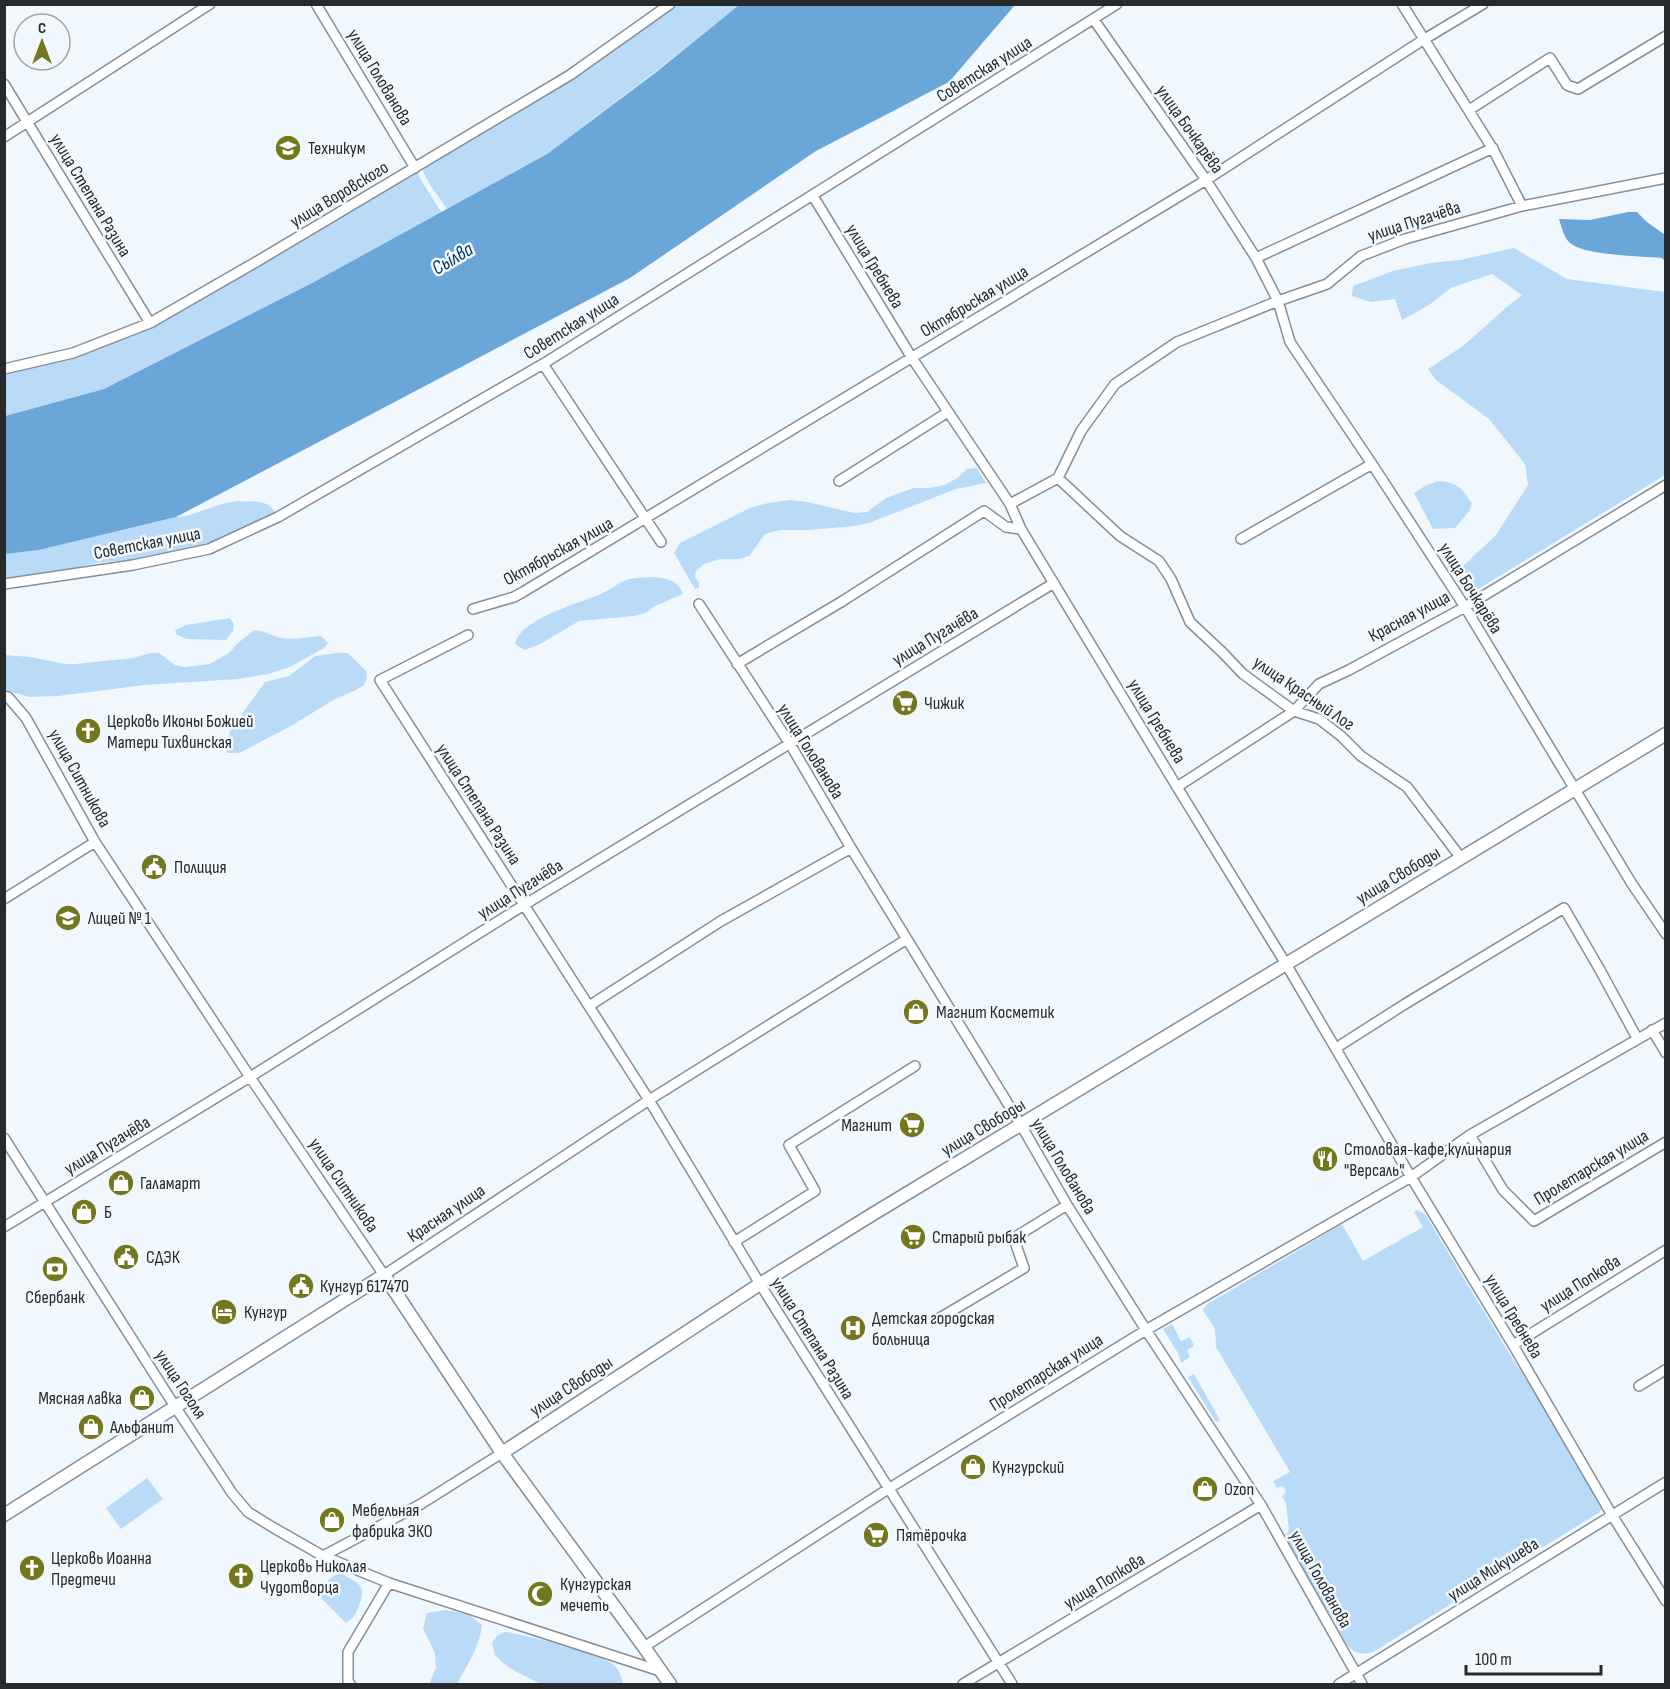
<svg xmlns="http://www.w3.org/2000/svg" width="1670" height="1689" viewBox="0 0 1670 1689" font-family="'Sofia Sans Condensed',sans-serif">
<rect width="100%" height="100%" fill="#f1f8fd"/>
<path fill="#b9dbf8" d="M673,5H739L655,72L547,154L447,209C440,198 424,179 422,167Z
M415,170L441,212L312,283L104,389L5,416V375L83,353L251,269L304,239Z
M1514,248L1567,279L1665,292V475L1475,591L1462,567L1496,535L1528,485L1525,464L1489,419L1436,380L1428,369L1463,346L1509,305L1522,295L1492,274L1451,288L1429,305L1402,320L1395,299L1371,302L1352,296L1353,286L1393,271L1430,263L1460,260Z
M977,468L986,483L956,489L869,523L855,526L809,530H780L765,534L749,556L739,559H720L704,564L696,571L695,577L699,583V588L695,589L674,553L680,543L750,508L768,503L790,500L807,502L855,513L867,512L886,498L913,488H929L944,485L956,479L967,469Z
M1437,481C1457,482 1461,487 1472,503L1470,510L1455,528L1433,529L1414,493L1425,486Z
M239,501C252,502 268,499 275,512L266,520L197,548L154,558L103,562L45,574L5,579L4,554L39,550L176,517C198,516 217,502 239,501Z
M653,577C667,578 678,580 683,594L655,606L646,613L634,616L579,621L540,644L525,650L515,644C520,619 579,603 601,594C609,590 617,584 626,580C634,577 645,578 653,577Z
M230,618L234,624L233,631L226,640L187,639L177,635L175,630L186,625Z
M254,630C263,631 269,634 277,637C291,641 306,637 321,636L328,643L324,648L290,667L268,674L238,679L145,685L58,696L29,697L5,690V655L30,657L65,664H75L133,658L150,653H159L175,665L185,667L210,664L229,653L238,643Z
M337,653H348L366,671L367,678L364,685L356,690L335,699L291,726L239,753H227L226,747L230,731L265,682L289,676L315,656Z
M1417,1210L1425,1214L1512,1358L1537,1395L1602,1509L1600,1512L1373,1652C1343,1662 1342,1624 1325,1608L1287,1541L1283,1540L1289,1530L1286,1503L1282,1496L1285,1494L1286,1490L1282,1486L1277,1488L1273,1481L1290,1472L1216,1347L1215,1329L1203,1310L1206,1305L1342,1224L1363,1261L1423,1227L1414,1212Z
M1172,1324L1181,1341L1190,1337L1194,1346L1187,1350L1190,1357L1181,1363L1178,1353L1163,1329Z
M1194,1374L1220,1420L1216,1422L1188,1377Z
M147,1478L163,1499L121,1529L106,1508Z
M342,1574C361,1584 367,1586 358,1608C355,1616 353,1618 346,1623L314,1591L335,1575Z
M445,1610L468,1614L482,1625C480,1647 467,1665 457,1684H429L436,1668L435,1653L423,1629L427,1613Z
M504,1632C518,1632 602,1656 613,1664C619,1669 622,1677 623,1684H541L517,1672L503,1663L495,1655L492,1642L498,1635Z"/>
<path fill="#6aa6d8" d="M739,5H1015L949,82L816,151L630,278L176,517L39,550L5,554V416L104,389L312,283L547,154L655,73Z
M1628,212H1637L1647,222L1665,235V261L1662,258C1642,256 1580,256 1568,241C1564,236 1561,226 1559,219L1590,220Z"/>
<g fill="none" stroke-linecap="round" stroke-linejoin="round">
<g stroke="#858f98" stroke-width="12">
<path id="minor" d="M316,4L415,168
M1402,4L1494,151L1522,206
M1094,20L1206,180L1256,258L1278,301L1290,342L1372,464L1465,607L1632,884L1666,934
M4,84L150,323
M1469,110L1550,58L1567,85L1578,89L1666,36
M4,137L210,4
M813,196L912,358L1010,504L1021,529L1177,787L1286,964L1411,1177L1513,1345L1612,1515L1666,1601
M1256,258L1493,148
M543,364L661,542
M4,369L73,353L150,323L256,262L570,75L670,4
M1058,478L1120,536L1159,561L1171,579L1190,622L1222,652L1243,674L1294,711L1319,719L1341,736L1361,756L1407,787L1461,858
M839,481L948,412
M1010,504L1058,478L1081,431L1115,384L1177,342L1278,301L1327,284L1361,256L1405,239L1522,206L1666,178
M1241,539L1372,464
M4,584L133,565L209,549L278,517L543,364L1117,4
M699,604L790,744L851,848L1021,1125L1067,1205L1146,1330L1261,1505L1362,1684
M473,609L514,597L523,592L1206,180L1423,40L1483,4
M468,635L380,680L649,1100L760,1284L1012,1684
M737,664L841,602L984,511L1006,527L1021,529
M4,696L8,697L26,718L95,842L250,1077L384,1275L649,1100L907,939
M1177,787L1294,711L1319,684L1349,670L1465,607L1666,485
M4,899L95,842
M589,1006L721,921L851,848
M1652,1030L1666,1053
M1336,1048L1405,1004L1564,908L1600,970L1637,1038
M1470,1135L1503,1190L1534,1221L1666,1142
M4,1138L176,1408L232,1493L248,1512L274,1528L323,1556L389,1583L660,1671
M4,1227L250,1077L524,905L1054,583
M734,1242L815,1191L789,1145L915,1066
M938,1319L1024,1268L1016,1245L1017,1236L1067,1205
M1513,1345L1666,1250
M1639,1386L1665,1370
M323,1556L421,1504L502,1453
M644,1647L888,1489L1146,1330L1411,1177L1470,1135L1666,1023
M350,1684L348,1681V1652L389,1583
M963,1684L1261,1505
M1339,1684L1666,1482"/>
</g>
<g stroke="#858f98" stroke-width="15">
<path id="major" d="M502,1453L760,1284L873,1214L1666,734
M4,1515L384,1275L502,1453L644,1647L670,1684"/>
</g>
<use href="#minor" stroke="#fff" stroke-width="9"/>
<use href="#major" stroke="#fff" stroke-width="12"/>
</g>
<defs>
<g id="university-disc" transform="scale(1.35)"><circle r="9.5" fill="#75771e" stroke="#f1f8fd"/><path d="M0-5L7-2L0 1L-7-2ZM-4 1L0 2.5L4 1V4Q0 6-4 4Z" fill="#fff"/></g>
<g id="supermarket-disc" transform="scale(1.35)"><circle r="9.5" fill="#75771e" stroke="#f1f8fd"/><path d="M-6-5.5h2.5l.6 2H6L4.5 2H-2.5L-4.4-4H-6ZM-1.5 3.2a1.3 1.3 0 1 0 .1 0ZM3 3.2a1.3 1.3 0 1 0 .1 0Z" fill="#fff"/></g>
<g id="church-disc" transform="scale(1.35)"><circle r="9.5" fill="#75771e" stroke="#f1f8fd"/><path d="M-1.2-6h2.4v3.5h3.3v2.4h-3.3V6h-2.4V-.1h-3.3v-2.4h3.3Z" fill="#fff"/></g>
<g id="civic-disc" transform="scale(1.35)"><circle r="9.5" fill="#75771e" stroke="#f1f8fd"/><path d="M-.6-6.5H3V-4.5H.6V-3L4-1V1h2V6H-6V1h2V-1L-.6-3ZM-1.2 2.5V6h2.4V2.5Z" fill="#fff"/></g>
<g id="school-disc" transform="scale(1.35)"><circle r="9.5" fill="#75771e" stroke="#f1f8fd"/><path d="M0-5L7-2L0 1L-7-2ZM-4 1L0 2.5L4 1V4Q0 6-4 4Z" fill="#fff"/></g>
<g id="shop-disc" transform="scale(1.35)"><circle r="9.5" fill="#75771e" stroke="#f1f8fd"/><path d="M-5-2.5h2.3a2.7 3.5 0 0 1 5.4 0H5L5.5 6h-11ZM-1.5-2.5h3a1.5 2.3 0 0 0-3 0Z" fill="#fff"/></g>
<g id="restaurant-disc" transform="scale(1.35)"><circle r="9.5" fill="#75771e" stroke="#f1f8fd"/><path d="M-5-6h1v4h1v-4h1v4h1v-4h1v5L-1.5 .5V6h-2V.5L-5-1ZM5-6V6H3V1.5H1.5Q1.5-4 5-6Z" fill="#fff"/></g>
<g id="bank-disc" transform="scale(1.35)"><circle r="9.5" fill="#75771e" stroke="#f1f8fd"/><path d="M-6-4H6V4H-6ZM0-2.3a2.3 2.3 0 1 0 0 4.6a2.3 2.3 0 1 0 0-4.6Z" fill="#fff"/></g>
<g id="hotel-disc" transform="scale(1.35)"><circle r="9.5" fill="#75771e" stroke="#f1f8fd"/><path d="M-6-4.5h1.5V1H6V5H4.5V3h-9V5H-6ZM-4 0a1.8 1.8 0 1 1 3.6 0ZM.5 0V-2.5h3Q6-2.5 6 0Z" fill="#fff"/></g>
<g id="hospital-disc" transform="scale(1.35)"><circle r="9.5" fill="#75771e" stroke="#f1f8fd"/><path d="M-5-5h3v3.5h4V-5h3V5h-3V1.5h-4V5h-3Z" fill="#fff"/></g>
<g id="mosque-disc" transform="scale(1.35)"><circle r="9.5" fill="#75771e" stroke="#f1f8fd"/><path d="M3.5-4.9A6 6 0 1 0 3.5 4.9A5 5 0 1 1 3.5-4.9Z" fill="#fff"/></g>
</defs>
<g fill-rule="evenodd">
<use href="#university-disc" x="288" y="148"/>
<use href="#supermarket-disc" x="905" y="703"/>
<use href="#church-disc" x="88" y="731"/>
<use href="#civic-disc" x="154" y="867"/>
<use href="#school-disc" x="68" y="918"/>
<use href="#shop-disc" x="916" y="1012"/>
<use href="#supermarket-disc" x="912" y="1125"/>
<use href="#restaurant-disc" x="1325" y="1159"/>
<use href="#shop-disc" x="121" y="1183"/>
<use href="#shop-disc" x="84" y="1212"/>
<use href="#supermarket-disc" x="913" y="1237"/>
<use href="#civic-disc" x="126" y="1257"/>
<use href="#bank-disc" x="55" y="1269"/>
<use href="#civic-disc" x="301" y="1286"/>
<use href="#hotel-disc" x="224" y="1312"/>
<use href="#hospital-disc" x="853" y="1328"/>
<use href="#shop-disc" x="142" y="1398"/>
<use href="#shop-disc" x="91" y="1427"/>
<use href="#shop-disc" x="973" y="1467"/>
<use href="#shop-disc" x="1205" y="1489"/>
<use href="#shop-disc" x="332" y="1520"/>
<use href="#supermarket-disc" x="876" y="1535"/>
<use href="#church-disc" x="32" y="1568"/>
<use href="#church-disc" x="241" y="1576"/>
<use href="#mosque-disc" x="540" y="1594"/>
</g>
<g text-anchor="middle" stroke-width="5" stroke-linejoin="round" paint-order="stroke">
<g font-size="18" fill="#262a2d" stroke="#f1f8fd">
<text transform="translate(984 69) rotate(-32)" y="6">Советская улица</text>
<text transform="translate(380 77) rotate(59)" y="6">улица Голованова</text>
<text transform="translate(1190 129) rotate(55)" y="6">улица Бочкарёва</text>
<text transform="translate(339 194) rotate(-31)" y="6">улица Воровского</text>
<text transform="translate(91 195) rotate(59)" y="6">улица Степана Разина</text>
<text transform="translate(1414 221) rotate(-18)" y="6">улица Пугачёва</text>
<text transform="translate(875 266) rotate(59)" y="6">улица Гребнева</text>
<text transform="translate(974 301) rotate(-31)" y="6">Октябрьская улица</text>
<text transform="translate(571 326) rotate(-32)" y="6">Советская улица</text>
<text transform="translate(147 543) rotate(-11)" y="6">Советская улица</text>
<text transform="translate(558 551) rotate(-29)" y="6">Октябрьская улица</text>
<text transform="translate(1471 588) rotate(58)" y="6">улица Бочкарёва</text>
<text transform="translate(1409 616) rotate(-28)" y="6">Красная улица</text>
<text transform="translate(935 636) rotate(-31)" y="6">улица Пугачёва</text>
<text transform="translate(1304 693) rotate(34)" y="6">улица Красный Лог</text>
<text transform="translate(1157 721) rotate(59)" y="6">улица Гребнева</text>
<text transform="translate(811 751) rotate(58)" y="6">улица Голованова</text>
<text transform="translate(80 778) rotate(61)" y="6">улица Ситникова</text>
<text transform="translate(479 804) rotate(57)" y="6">улица Степана Разина</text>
<text transform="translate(1398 875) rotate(-31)" y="6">улица Свободы</text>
<text transform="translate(520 889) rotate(-32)" y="6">улица Пугачёва</text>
<text transform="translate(983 1127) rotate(-31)" y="6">улица Свободы</text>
<text transform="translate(107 1145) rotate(-31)" y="6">улица Пугачёва</text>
<text transform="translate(1064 1166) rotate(59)" y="6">улица Голованова</text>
<text transform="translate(1591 1167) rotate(-31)" y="6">Пролетарская улица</text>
<text transform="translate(344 1185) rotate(56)" y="6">улица Ситникова</text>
<text transform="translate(446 1213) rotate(-34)" y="6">Красная улица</text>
<text transform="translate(1580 1283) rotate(-32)" y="6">улица Попкова</text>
<text transform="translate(1514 1316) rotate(59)" y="6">улица Гребнева</text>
<text transform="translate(813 1338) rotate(58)" y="6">улица Степана Разина</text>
<text transform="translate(1046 1372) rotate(-32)" y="6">Пролетарская улица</text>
<text transform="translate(181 1384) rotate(57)" y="6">улица Гоголя</text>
<text transform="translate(571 1386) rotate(-33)" y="6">улица Свободы</text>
<text transform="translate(1493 1569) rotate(-32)" y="6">улица Микушева</text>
<text transform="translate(1321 1579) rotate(61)" y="6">улица Голованова</text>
<text transform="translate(1104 1581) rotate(-31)" y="6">улица Попкова</text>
</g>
<g font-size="18" fill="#262a2d" stroke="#f1f8fd" text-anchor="start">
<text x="308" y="154">Техникум</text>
<text x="924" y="709">Чижик</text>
<text x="107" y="727">Церковь Иконы Божией<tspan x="107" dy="21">Матери Тихвинская</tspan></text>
<text x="174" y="873">Полиция</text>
<text x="88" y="924">Лицей № 1</text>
<text x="936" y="1018">Магнит Косметик</text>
<text x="892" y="1131" text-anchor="end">Магнит</text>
<text x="1344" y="1155">Столовая-кафе,кулинария<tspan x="1344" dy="21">"Версаль"</tspan></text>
<text x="140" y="1189">Галамарт</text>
<text x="104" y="1218">Б</text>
<text x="932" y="1243">Старый рыбак</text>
<text x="146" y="1263">СДЭК</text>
<text x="320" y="1292">Кунгур 617470</text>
<text x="55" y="1303" text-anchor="middle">Сбербанк</text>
<text x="244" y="1318">Кунгур</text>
<text x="872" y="1324">Детская городская<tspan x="872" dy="21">больница</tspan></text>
<text x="122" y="1404" text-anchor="end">Мясная лавка</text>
<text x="110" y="1433">Альфанит</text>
<text x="992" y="1473">Кунгурский</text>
<text x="1224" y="1495">Ozon</text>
<text x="352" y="1516">Мебельная<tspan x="352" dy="21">фабрика ЭКО</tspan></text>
<text x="896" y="1541">Пятёрочка</text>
<text x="51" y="1564">Церковь Иоанна<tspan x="51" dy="21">Предтечи</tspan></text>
<text x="260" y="1572">Церковь Николая<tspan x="260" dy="21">Чудотворца</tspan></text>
<text x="560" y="1590">Кунгурская<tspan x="560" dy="21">мечеть</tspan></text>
</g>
<g font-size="20" font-style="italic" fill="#063757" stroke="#f1f8fd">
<text transform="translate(452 258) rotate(-31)" y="7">Сы́лва</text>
</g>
</g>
<rect width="1670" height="1689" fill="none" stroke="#262a2d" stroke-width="12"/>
<g transform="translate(42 42)"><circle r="28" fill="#f1f8fd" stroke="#a0a6aa" stroke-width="1.5"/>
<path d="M0-4.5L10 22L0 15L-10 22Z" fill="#75771e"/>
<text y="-9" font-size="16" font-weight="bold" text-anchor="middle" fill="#262a2d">С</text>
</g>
<path d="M1466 1665v9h135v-9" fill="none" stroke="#262a2d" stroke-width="3"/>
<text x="1475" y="1665" font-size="18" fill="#262a2d" stroke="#f1f8fd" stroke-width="4.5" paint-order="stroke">100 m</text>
</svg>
